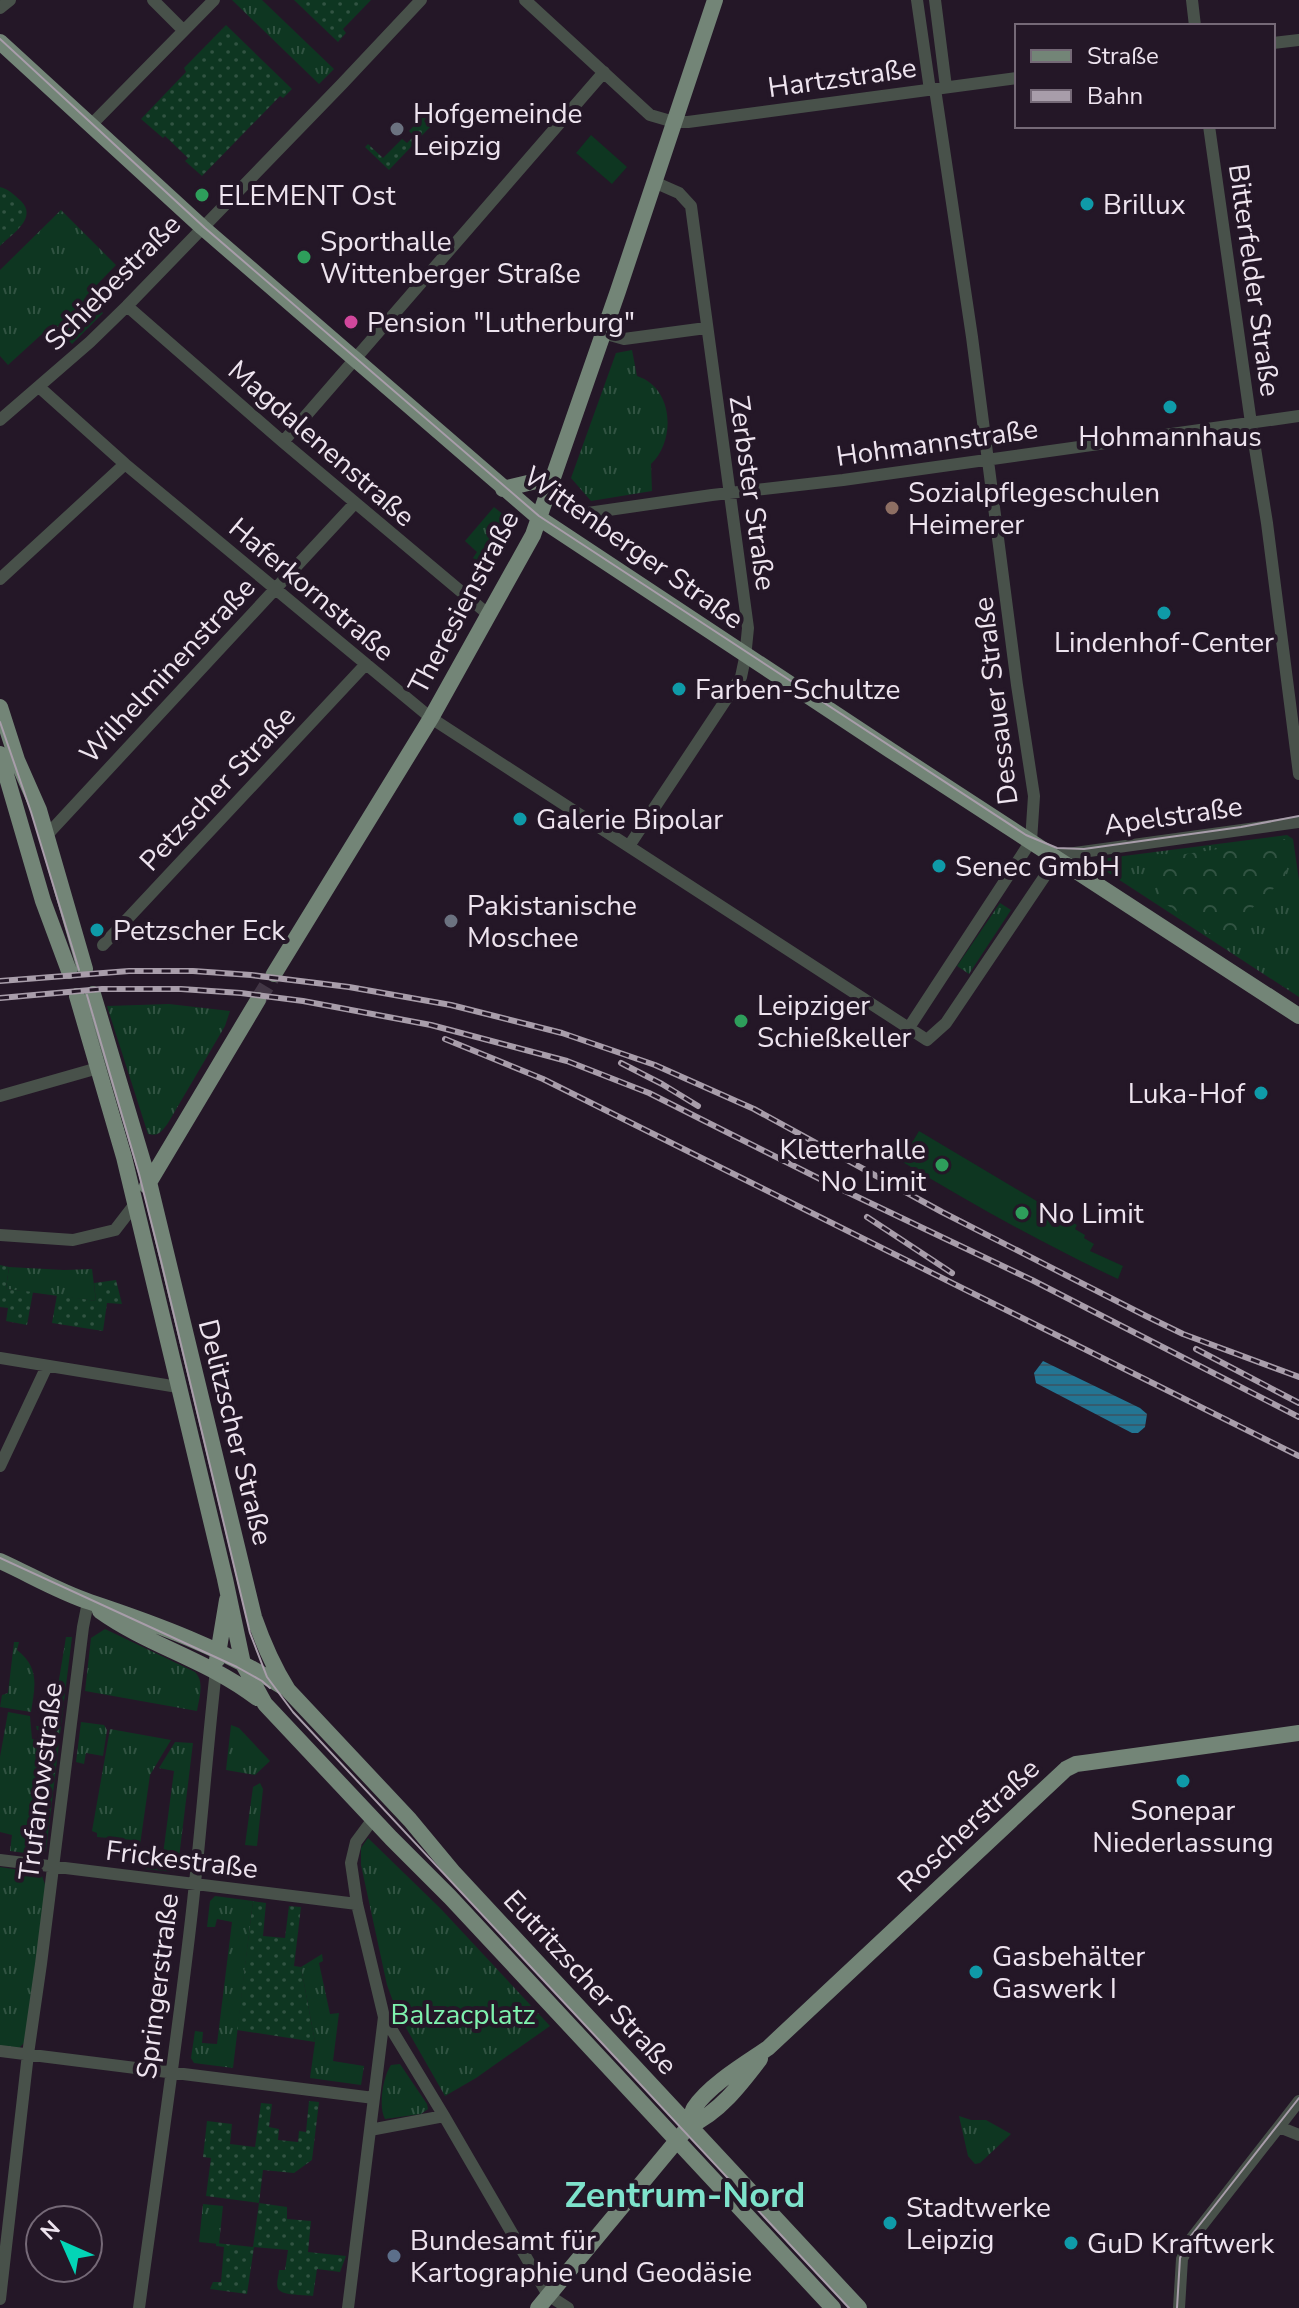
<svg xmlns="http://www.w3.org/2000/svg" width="1299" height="2308" viewBox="0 0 1299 2308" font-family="'Nunito Sans',sans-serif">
<defs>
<pattern id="grass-tufts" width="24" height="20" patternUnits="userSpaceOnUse" patternTransform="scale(2)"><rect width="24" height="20" fill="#0e3621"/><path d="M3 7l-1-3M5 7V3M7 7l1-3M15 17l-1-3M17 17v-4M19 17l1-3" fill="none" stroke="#315342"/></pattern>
<pattern id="forest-crowns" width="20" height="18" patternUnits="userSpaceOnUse" patternTransform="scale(2)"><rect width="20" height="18" fill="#0e3621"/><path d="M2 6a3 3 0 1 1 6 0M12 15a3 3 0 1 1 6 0" fill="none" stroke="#315342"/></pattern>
<pattern id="garden-dots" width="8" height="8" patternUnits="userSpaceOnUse" patternTransform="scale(2)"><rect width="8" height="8" fill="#0e3621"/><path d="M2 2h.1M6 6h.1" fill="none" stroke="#315342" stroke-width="1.8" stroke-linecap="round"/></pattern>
<pattern id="water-rules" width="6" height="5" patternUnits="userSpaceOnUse" patternTransform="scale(2)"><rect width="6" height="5" fill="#237593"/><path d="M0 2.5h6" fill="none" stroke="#355c6e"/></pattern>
</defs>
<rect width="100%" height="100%" fill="#241727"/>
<path fill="url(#grass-tufts)" d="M232,0H262L334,69L319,84Z
M61,210L116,265L86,296L103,313L72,344L53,324L8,365L0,356V270Z
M632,350L637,376C674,388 676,440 651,464L652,491L591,501L571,478L616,353Z
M494,507L516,525L489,572L473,558L477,552L465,541Z
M1287,835L1293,839L1299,880V997L1098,866L1102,860L1108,858Z
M1000,903L1011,910L969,974L957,966Z
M169,1004L230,1011L225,1026L168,1123C162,1131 159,1137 148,1134L107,1006Z
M9,1267L64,1270L92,1269L96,1301L6,1289Z
M105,1629L195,1672C205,1682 199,1698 197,1711L85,1691L91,1638Z
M66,1637H72L60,1734L37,1730L36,1726L51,1728Z
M14,1642H19L17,1650C40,1668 35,1686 31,1712L0,1707L2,1695L8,1693Z
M8,1712L30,1716L32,1739L59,1743L46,1851L41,1855L10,1851L12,1835L0,1832V1757Z
M81,1722L104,1725L107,1730L103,1756L86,1753L84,1764L76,1762Z
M231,1725L239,1728L270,1761L255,1775L226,1770Z
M110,1729L171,1740L150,1775L139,1852H132L133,1840L97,1837V1833L92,1831Z
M175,1742L193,1743L178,1866L174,1872L145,1869L147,1861L162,1862L174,1771L159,1768Z
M260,1783L263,1789L257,1846L245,1845L253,1787Z
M368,1838L441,1909L550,2026L476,2078L445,2096L397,2012L387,1985L361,1865V1848Z
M0,1867L38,1873L42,1876L46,1887L26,2041L19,2048L0,2046Z
M215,1896L253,1901L233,2068L194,2063L191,2058L195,2031L203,2032L202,2043L217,2044L232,1922L217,1919L215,1927H207L210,1901Z
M322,1954L323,1961L319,1963L330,2014L339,2013L333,2061L364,2066L361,2085L310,2078L315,2042L301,1967Z
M400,2064L427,2104L428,2109L421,2114L385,2119C378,2107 383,2076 391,2065Z
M959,2116L971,2120H986L1011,2134L980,2163L975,2164L968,2156Z
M203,2204L223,2206L219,2244L199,2242Z"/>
<path fill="url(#forest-crowns)" d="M1286,839L1289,857L1285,878L1250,910L1238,927L1229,946L1161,901L1159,858Z"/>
<path fill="url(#garden-dots)" d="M294,0H371L343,29L346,33L338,42Z
M226,25L292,89L283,98L280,96L202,176L185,161L188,158L165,136L163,138L141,119L186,72L184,68Z
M432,107L434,110L424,121L430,127L389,170L365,147L368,144L383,158L402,139L407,143L414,136L409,131Z
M0,187C9,189 14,195 21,201C38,218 12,234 0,246Z
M0,1265L9,1267L6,1289L33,1292L27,1325L6,1321L8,1308L0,1307Z
M116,1280L122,1304L107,1303L103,1331L52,1323L57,1295L96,1301L94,1283Z
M253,1901L266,1903L263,1936L285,1938L289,1906L301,1907L294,1966L301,1967L315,2042L237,2030Z
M309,2101L319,2102L312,2160L294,2173L263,2170L259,2203L287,2207V2219L311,2221L308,2252L346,2256L340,2272L317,2269L313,2296C305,2295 285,2296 279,2290C275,2286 279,2275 279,2270H285L288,2250L254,2247L247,2294L210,2289L213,2282H221L224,2247L216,2246V2243L253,2247L259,2203L206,2196L211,2158L203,2157L207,2121L232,2124L230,2144L255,2147L261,2103L272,2104L269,2127L279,2129L278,2140L298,2142L299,2131L306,2132Z"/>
<path fill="#0e3621" d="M591,135L627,167L612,184L576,153Z
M919,1131L1077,1225L1075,1229L1085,1235L1084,1238L1094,1244L1090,1251L1123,1266L1118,1279C1043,1244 972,1204 901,1161Z"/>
<path fill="url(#water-rules)" d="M1043,1361L1140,1408L1147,1414L1145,1427L1138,1433H1132L1036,1383L1034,1373Z"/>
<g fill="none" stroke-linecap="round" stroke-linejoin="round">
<path stroke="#423645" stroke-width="16" stroke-dasharray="16 8" stroke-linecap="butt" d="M258,1000L274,974"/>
<path stroke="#48514a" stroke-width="12" d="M153,0L183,30
M525,0L650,115L674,122H688L1017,78
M917,0L930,90
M935,0L946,87
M1192,0L1195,26
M0,8L10,0
M1273,43L1299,40
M90,126L214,0
M1209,126L1251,423L1267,523L1299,774
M127,306L283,442L489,615
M603,333L624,339L706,328
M39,387L125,464L431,718L927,1040L946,1023L1057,858
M0,420L90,342L127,306L342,84L421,0
M283,442L604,72
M581,514L712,495L843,480L1299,416
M0,579L125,464
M47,835L355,503
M629,846L741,677L745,658L748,628L691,206L679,193L654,182
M1053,856L1299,822
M103,945L366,664
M908,1029L1031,841L1034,796L1017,685L972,337L935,89
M0,1096L98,1068
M0,1235L73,1240L115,1230L135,1204
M0,1358L178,1387
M0,1466L47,1366
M373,1819L356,1842L351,1863L357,1904L384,2017L444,2116L548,2295L568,2308
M0,1860L357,1904
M0,2051L374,2098
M1279,2127L1299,2135
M370,2130L444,2116
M0,2299L28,2054L41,1964L83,1627L88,1602
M139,2308C157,2176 177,2044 192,1911C201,1831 207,1750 216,1670
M348,2308L384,2017
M1179,2308L1182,2259L1192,2238L1299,2101"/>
<path stroke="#738577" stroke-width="16" d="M0,42L202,227L539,518L890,750L1299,1016
M503,489L553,477
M0,707L17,760L39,810L85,969
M0,754L43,901L69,971
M274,974L431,718L533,535L618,291L715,0
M93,994L149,1182L254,1617C263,1643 273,1666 288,1690L410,1820L454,1873L859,2308
M77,996L124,1157L225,1579L243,1664L265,1704L391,1838L450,1897L833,2308
M147,1186L258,1000
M0,1561C29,1574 59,1592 90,1602C156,1624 224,1649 283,1687
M100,1611C149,1646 208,1660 257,1698
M217,1660L227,1600
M689,2126C691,2120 691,2113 694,2108C709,2085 746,2063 768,2048L1066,1769L1076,1764L1091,1762L1299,1733
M538,2308L689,2126C719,2113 741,2084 760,2059"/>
<path stroke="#a89daa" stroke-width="2" d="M0,39L205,228L539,516L1026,835L1057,848L1084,849L1241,827L1299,816
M0,722L31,812L79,970
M87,995L139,1174L161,1261L250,1633L267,1677L293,1712L849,2308
M0,1558L237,1667L262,1681L270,1688
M1177,2308L1180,2258L1190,2237L1299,2098"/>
<g stroke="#a89daa" stroke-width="6">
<path id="rail" d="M0,981L129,971H193L251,975L349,987L451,1005L562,1033L655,1065L754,1109L942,1212L1146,1316L1183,1334L1299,1377
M0,998L102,989H181L241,993L303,1001L431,1025L567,1061L649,1093L826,1182L1032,1280L1299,1417
M445,1039L543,1079L1299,1456
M621,1063L662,1084L698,1106
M867,1217L952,1273
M1196,1349L1299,1403"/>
</g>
<use href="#rail" stroke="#241727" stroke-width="3" stroke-dasharray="9" stroke-linecap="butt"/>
</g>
<g fill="#6b7280" stroke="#241727" stroke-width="3">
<circle cx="397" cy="129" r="8"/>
<circle cx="451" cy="921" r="8"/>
</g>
<g fill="#2e9e5b" stroke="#241727" stroke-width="3">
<circle cx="202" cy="195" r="8"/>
<circle cx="304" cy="257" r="8"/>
<circle cx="741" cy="1021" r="8"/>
<circle cx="942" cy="1165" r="8"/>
<circle cx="1022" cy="1213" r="8"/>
</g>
<g fill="#0f9aa8" stroke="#241727" stroke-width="3">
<circle cx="1087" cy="204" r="8"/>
<circle cx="1170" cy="407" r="8"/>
<circle cx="1164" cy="613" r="8"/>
<circle cx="679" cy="689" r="8"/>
<circle cx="520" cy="819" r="8"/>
<circle cx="939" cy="866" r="8"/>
<circle cx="97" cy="930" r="8"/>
<circle cx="1261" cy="1093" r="8"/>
<circle cx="1183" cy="1781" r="8"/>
<circle cx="976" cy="1972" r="8"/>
<circle cx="890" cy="2223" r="8"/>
<circle cx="1071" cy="2243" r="8"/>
</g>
<circle fill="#d1479c" stroke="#241727" stroke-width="3" cx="351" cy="322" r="8"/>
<circle fill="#8d6e63" stroke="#241727" stroke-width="3" cx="892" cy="508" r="8"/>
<circle fill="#5c6f8a" stroke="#241727" stroke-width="3" cx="394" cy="2256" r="8"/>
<g text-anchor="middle" stroke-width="8" stroke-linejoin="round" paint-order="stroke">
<g font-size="28" fill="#eee4ef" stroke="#241727">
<text transform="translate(842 77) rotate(-8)" y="10">Hartzstraße</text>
<text transform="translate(1255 280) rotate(82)" y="10">Bitterfelder Straße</text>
<text transform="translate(112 282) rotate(-45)" y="10">Schiebestraße</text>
<text transform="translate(937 442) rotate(-8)" y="10">Hohmannstraße</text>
<text transform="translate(322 443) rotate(41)" y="10">Magdalenenstraße</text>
<text transform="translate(753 493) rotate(82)" y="10">Zerbster Straße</text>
<text transform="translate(634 547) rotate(35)" y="10">Wittenberger Straße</text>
<text transform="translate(312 589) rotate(40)" y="10">Haferkornstraße</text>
<text transform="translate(463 602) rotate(-62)" y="10">Theresienstraße</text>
<text transform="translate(167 670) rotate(-47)" y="10">Wilhelminenstraße</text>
<text transform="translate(995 701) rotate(-97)" y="10">Dessauer Straße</text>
<text transform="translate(217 788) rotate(-47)" y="10">Petzscher Straße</text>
<text transform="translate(1173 815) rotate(-8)" y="10">Apelstraße</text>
<text transform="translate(236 1432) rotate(76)" y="10">Delitzscher Straße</text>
<text transform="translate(40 1781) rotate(-83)" y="10">Trufanowstraße</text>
<text transform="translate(968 1825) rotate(-43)" y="10">Roscherstraße</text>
<text transform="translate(182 1859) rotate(7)" y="10">Frickestraße</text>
<text transform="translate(591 1982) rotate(47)" y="10">Eutritzscher Straße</text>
<text transform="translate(157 1986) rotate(-83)" y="10">Springerstraße</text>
</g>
<g font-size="28" fill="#eee4ef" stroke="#241727" text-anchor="start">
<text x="413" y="123">Hofgemeinde<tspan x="413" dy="32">Leipzig</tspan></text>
<text x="218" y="205">ELEMENT Ost</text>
<text x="1103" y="214">Brillux</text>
<text x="320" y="251">Sporthalle<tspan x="320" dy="32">Wittenberger Straße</tspan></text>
<text x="367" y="332">Pension "Lutherburg"</text>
<text x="1170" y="446" text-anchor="middle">Hohmannhaus</text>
<text x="908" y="502">Sozialpflegeschulen<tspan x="908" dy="32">Heimerer</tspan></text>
<text x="1164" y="652" text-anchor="middle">Lindenhof-Center</text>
<text x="695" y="699">Farben-Schultze</text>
<text x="536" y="829">Galerie Bipolar</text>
<text x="955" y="876">Senec GmbH</text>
<text x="467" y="915">Pakistanische<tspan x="467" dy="32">Moschee</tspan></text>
<text x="113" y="940">Petzscher Eck</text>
<text x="757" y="1015">Leipziger<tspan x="757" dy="32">Schießkeller</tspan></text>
<text x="1245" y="1103" text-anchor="end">Luka-Hof</text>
<text x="926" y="1159" text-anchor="end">Kletterhalle<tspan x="926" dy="32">No Limit</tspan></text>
<text x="1038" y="1223">No Limit</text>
<text x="1183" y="1820" text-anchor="middle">Sonepar<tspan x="1183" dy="32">Niederlassung</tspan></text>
<text x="992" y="1966">Gasbehälter<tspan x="992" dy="32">Gaswerk I</tspan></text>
<text x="906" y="2217">Stadtwerke<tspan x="906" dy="32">Leipzig</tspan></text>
<text x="410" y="2250">Bundesamt für<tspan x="410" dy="32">Kartographie und Geodäsie</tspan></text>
<text x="1087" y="2253">GuD Kraftwerk</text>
</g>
<g font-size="28" fill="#7ff1ae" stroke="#241727">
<text x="463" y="2024">Balzacplatz</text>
</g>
<g font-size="36" font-weight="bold" fill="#7ee2cb" stroke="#241727">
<text x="685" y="2207">Zentrum-Nord</text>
</g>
</g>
<rect x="1015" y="24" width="260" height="104" fill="#241727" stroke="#756977" stroke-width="2"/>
<rect x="1031" y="50" width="40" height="12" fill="#738577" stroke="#756977" stroke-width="2"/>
<text x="1087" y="64" font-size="24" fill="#eee4ef">Straße</text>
<rect x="1031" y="90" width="40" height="12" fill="#a89daa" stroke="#756977" stroke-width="2"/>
<text x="1087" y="104" font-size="24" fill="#eee4ef">Bahn</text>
<g transform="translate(64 2244) rotate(315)"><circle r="38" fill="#241727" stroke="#756977" stroke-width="2"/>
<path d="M0-6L14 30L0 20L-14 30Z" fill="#03d5b6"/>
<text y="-12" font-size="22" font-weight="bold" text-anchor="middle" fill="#eee4ef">N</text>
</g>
</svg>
